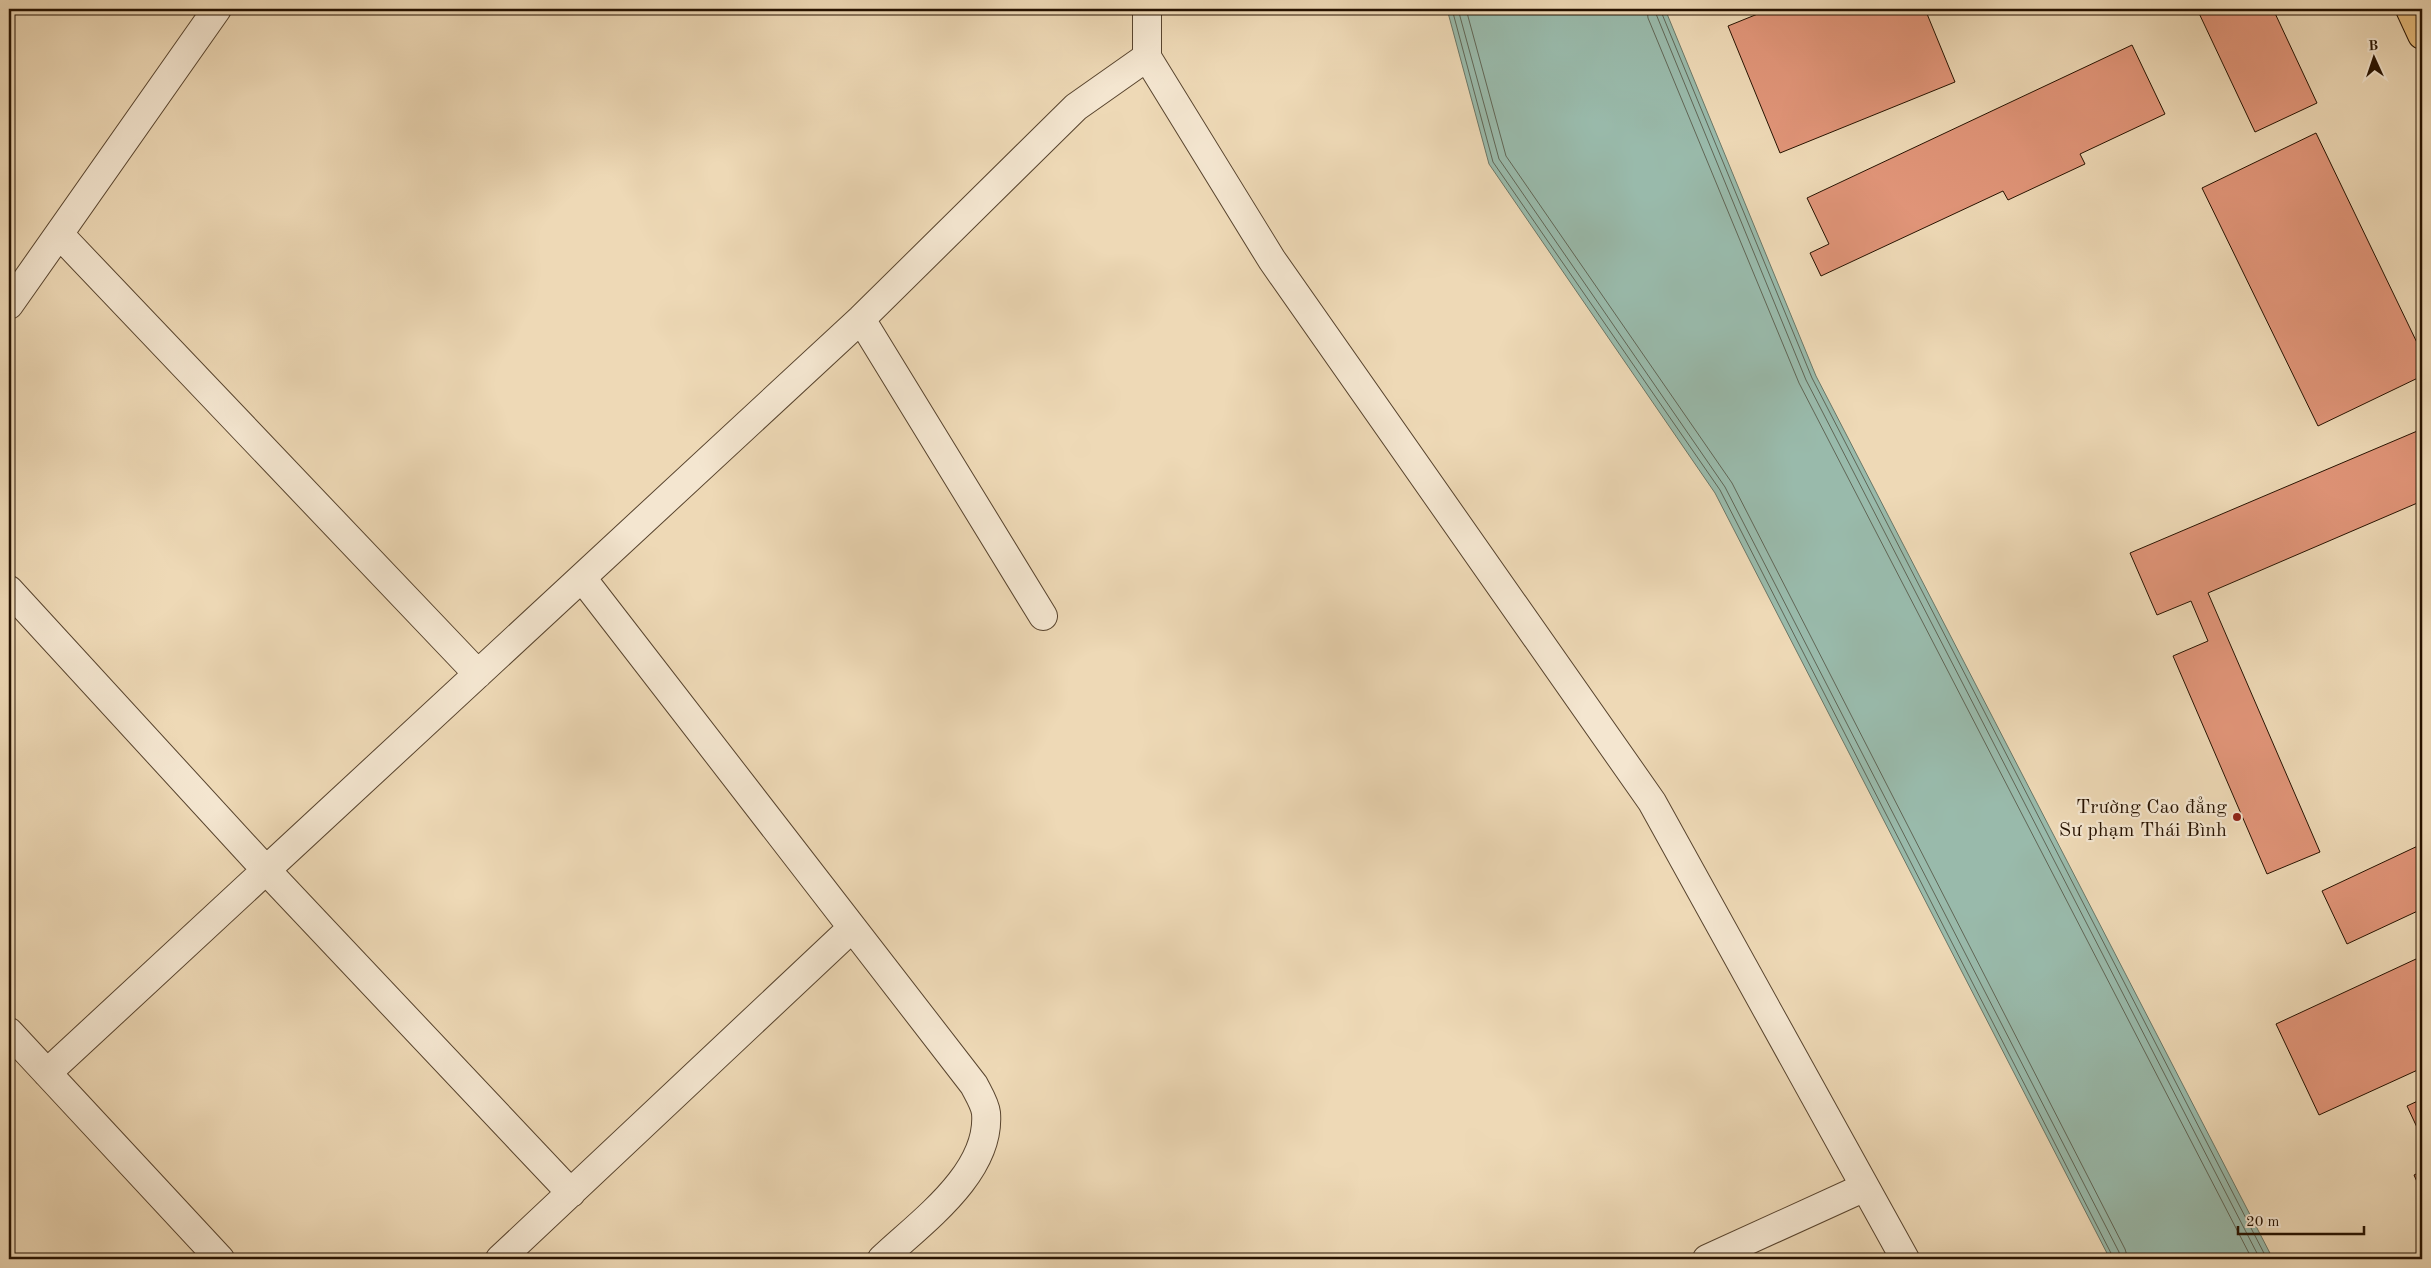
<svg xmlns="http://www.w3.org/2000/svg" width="2431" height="1268" viewBox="0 0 2431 1268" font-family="'Old Standard TT',serif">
<rect width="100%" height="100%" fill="#eed9b6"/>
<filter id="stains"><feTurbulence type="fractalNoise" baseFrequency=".004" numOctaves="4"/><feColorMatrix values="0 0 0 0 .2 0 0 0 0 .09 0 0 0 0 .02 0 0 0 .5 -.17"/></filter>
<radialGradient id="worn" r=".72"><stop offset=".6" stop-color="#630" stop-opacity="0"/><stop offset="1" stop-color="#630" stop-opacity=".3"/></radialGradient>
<path fill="#99baab" stroke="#6b7767" d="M1447,9H1665L1816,376L2273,1259H2110L1715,493L1489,164Z"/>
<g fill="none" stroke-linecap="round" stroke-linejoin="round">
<path stroke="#606656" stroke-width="1" d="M1452,9L1493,162L1720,490L2114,1259
M1458,9L1499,159L1725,487L2119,1252L2120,1259
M1466,9L1506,156L1732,483L2125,1249L2128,1259
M1647,9L1648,18L1799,383L2252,1259
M1654,9L1806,380L2260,1259
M1660,9L1812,378L2267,1259"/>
</g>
<path fill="#e19579" stroke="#261200" d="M1770,9H1925L1955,82L1780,153L1728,26Z
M2197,9H2273L2317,103L2255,132Z
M2132,45L2165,114L2080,154L2085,164L2008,200L2003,191L1821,276L1810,253L1829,244L1807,198Z
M2316,133L2422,353V376L2318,426L2202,188Z
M2422,429V501L2208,593L2320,852L2267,874L2173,656L2208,641L2191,601L2157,615L2130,553Z
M2422,844V909L2347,944L2322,891Z
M2416,959L2422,972V1068L2319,1115L2276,1024Z
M2422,1099V1138L2407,1106Z
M2422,1171V1193L2414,1175Z"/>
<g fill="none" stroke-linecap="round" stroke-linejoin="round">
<g stroke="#58442e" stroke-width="30">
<path id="street" d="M1147,9V57L1272,260L1652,802L1905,1259
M59,234L478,674
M9,305L217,9
M861,319L1043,616
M582,578L974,1085C978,1093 985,1104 986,1113C991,1173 921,1222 882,1259
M9,590L266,870L571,1193
M9,1032L220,1259
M47,1073L861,319L1076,107L1147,57
M500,1259L852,928
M1707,1259L1865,1187"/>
</g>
<g stroke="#261200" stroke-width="30">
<path id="primary" d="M2410,9L2422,35"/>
</g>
<use href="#street" stroke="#f4e6d0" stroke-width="28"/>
<use href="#primary" stroke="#e7bc7b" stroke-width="28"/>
</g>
<circle fill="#8f2418" stroke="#f4e6d0" stroke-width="2" cx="2237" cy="817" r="5"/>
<g text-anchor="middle" stroke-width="4.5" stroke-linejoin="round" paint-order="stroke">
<g font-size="20" fill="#261200" stroke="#f4e6d0" text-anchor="end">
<text x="2227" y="813">Trường Cao đẳng<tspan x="2227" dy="23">Sư phạm Thái Bình</tspan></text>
</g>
</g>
<rect width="2431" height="1268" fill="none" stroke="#eed9b6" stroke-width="30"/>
<rect x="10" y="10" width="2411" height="1248" fill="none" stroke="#261200" stroke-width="2.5"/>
<rect x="15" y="15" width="2401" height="1238" fill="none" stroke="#261200"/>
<g transform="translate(2374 58) rotate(357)" stroke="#f4e6d0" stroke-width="4" paint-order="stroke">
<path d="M0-4L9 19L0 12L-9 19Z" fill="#261200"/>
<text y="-8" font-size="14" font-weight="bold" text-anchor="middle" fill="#261200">B</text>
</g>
<path d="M2238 1226v8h126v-8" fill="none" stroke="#261200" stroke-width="2.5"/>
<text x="2246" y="1226" font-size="15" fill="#261200" stroke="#f4e6d0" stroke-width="4" paint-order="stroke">20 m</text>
<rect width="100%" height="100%" filter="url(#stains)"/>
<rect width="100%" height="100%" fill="url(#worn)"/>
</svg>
